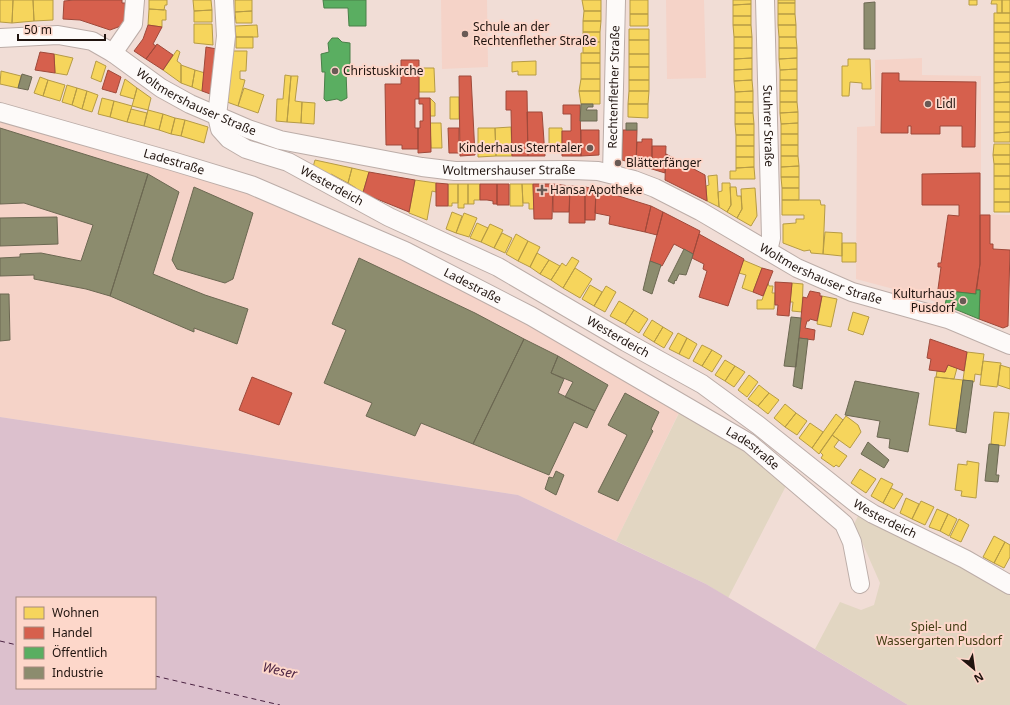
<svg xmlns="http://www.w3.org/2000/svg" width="1010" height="705" viewBox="0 0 1010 705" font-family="'Noto Sans',sans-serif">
<rect width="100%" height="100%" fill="#f1ddd6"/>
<path fill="#f5d3c8" d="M441,0H487L488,67L442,69Z
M666,0H704L706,78L667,79Z
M922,58V75L981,76V214L1010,215V326L1005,329L920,296L856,279L857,127L875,126V60Z
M0,112L253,182L685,400L616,541L518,495L0,417Z"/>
<path fill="#e2d6c2" d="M681,409L730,438L787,484L728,598L706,584L616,541Z
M860,512L1010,588V705H908L815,649L840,602L861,610L874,605L880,583L854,524Z"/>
<path fill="#dcc0cd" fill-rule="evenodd" d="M0,417L518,495L706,584L908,705H0ZM17,598H155V688H17Z"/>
<path fill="#f6d55c" stroke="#b69b45" d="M0,0H13L12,23L0,22Z
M13,0H33L34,21L12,23Z
M33,0H53V20L34,21Z
M149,0H167V5H165L164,10L149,9Z
M193,0H211L212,10L194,11Z
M235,0H252V11L235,12Z
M582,0H601V11H584Z
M630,0H648V14H630Z
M733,0H751V4L733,5Z
M778,0H795V3H778Z
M969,0H977V5H969Z
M992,0H1002V13H997V4H991Z
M1002,0H1010V13H1002Z
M778,3H795V14H778Z
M751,4V16H733V5Z
M149,9L166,10V20H162V27L148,25Z
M212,10V22H194V11Z
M252,11V23H236L235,12Z
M584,11H601V21H583Z
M994,13H1010V23H994Z
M630,14H648V26H630Z
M778,14H795L796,25H778Z
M733,16H751V25H733Z
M583,21H601L600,32H583Z
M994,23H1010V32H994Z
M194,24H212L213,45L194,43Z
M257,25L258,37H236L235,26Z
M733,25H751L752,37H734Z
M778,25H796V37H779Z
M629,29H649V40H629Z
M583,32H600V42H583Z
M994,32H1010V43H994Z
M236,37H253V48H236Z
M734,37H752V48H734Z
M779,37H796L797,48H779Z
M629,40H649V54H629Z
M583,42H600V53H583Z
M994,43H1010V53H994Z
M734,48H752V58L734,59Z
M779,48H797V58L779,59Z
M177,50L180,52L177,61L181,64V83L163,70Z
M232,51H247L246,71H240V79L245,80L238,106L227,102Z
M581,53H600V63H581Z
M994,53H1010V62H994Z
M54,54L73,58L67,75L55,73Z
M629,54H649V67H629Z
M752,58V69L734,70V59Z
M797,58V69L780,70L779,59Z
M848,59H870L871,89H862V83L850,82L849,96H842V66H848Z
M96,61L106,66L101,82L91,78Z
M536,61V75H518V71L512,72V62Z
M994,62H1010V72H994Z
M581,63H600V79H581Z
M181,65L195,70L192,87L181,83Z
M629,67H649V80H629Z
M419,68H434L435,92H419Z
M752,69V80L734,81V70Z
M797,69V80H780V70Z
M195,70L205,73L202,91L192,87Z
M1,71L21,76L18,88L0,84Z
M994,72H1010V82L994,83Z
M285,75L291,76L287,122L276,121L277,99H283Z
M291,76H298L295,101L302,102L301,123L287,122Z
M40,77L48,80L43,96L34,93Z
M125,79L137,88L134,99L120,95Z
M581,79H600V91H579Z
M48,80L65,85L60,101L43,96Z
M629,80H649V91H629Z
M752,80L753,91L735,92L734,81Z
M780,80H797V91H780Z
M1010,82V92H994V83Z
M67,85L77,88L72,105L62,102Z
M77,88L87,91L82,109L72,105Z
M137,88L151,98L148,110L132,106Z
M244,88L264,95L258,113L238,106Z
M87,91L98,95L92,112L82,109Z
M579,91H600V104H581Z
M629,91H649L648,104H628Z
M753,91V102H735V92Z
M780,91H797V102H780Z
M994,92H1010V102H994Z
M450,97H459V119H450Z
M102,98L114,101L110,117L98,114Z
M430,98L435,103V116H430Z
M114,101L132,106L127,122L110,117Z
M302,102L315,103L314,124L301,123Z
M735,102H753V113H735Z
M780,102H797L798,112L780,113Z
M994,102H1010V112H994Z
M628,104H648V118L628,117Z
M131,109L147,113L144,126L127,122Z
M148,110L163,114L159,130L144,126Z
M798,112V123L781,124L780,113Z
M994,112H1010V122H994Z
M735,113H753L754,124H735Z
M163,114L175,118L171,134L159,130Z
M175,118L185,120L181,136L171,134Z
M185,120L208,127L204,143L181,136Z
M994,122H1010V132L994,133Z
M430,123H441L442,148H431Z
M798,123V134H781V124Z
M735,124H754V135H736Z
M511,127L512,156H496L495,128Z
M478,128H495L496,156L478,157Z
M549,128H562V149H549Z
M1010,132V142H994V133Z
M781,134H798V145H781Z
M736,135H754V146H736Z
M994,144H1010V155H993Z
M781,145H798V156H781Z
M736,146H754V157H736Z
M993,155H1010V164H994Z
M781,156H798L799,166L781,167Z
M736,157H754V167L736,168Z
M315,160L352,168L348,183L331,174L329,176L313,167Z
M994,164H1010V176H994Z
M799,166V177H781V167Z
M754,167L755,179H730V171H736V168Z
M352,168L369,172L362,196L355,190L356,188L348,183Z
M717,175L718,192L719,207L707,201L706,186L709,185L708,176Z
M994,176H1010V189H994Z
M781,177H799V188H782Z
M415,180L436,183V192L432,191L427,220L409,213Z
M722,183H730L731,205L727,212L719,207L718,192L722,191Z
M448,184H458V203H452V206H448Z
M458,184H468V204H464V208H458Z
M468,184H480V200H474V204H468Z
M510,184H522L523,206H510Z
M522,184H533L534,209H529V203H523Z
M730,187H736L737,196H741L742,209L737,218L727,212L731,205Z
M755,188L757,216L751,226L737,218L742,209L741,189Z
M782,188H799V200H782Z
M994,189H1010V202H994Z
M782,200H820L821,205H825L823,254L811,253L810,250L804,251L783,243V224L796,223V219H804V215H782Z
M994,202H1010V212H994Z
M452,212L462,216L456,233L446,229Z
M464,213L477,218L469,237L456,233Z
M477,223L488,228L481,242L470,238Z
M490,224L503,230L494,248L481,242Z
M825,232L842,233V256L823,254Z
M502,233L512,238L505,253L494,248Z
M516,234L528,241L518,261L506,254Z
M528,241L540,247L530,267L518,261Z
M842,243H856V262H842Z
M537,253L549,260L540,274L530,267Z
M572,257L579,261L563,288L551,280L562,263L566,266Z
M549,260L560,266L551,280L540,274Z
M743,260L762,268L753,292L742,288L746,275L739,273Z
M575,268L592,279L580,298L563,288Z
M768,283L769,286H773L772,293H775L774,309H757V300H762Z
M792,283L803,284L802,312L792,311L793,302H790Z
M590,285L602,292L594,306L582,299Z
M606,286L616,292L605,312L594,306Z
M822,296L837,299L831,327L817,324Z
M619,301L634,310L625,324L610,316Z
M634,310L648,319L639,333L625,324Z
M853,312L869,317L863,335L848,330Z
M652,320L663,327L654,342L643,335Z
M663,327L673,333L664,348L654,342Z
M678,333L687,338L679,354L669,349Z
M687,338L697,344L689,359L679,354Z
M702,345L712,350L702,366L693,361Z
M712,350L722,356L712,372L702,366Z
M967,352L984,354L981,375L975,374L974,382L963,380Z
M725,360L735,366L725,381L715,375Z
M983,361L1001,363L997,387L980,385Z
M948,365L957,368L954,379L936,377L937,371L945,372Z
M1000,365L1010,368V389L998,385Z
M735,366L745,372L734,387L725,381Z
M749,375L758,382L747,397L738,390Z
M935,377L963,380L957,429L929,425Z
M759,385L769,393L758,406L748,399Z
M769,393L779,400L768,414L758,406Z
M785,404L796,413L785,427L774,418Z
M994,412L1009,413L1005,446L991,444Z
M796,413L807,421L797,435L785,427Z
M836,414L843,420L819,454L812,448Z
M846,416L858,425L861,432L850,448L832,435Z
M810,423L823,432L812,448L799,438Z
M832,435L839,440L834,447L847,456L839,467L836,465L834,467L821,458L823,455L820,452Z
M967,461L979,463L976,498L961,496L962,491L955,490L958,464L967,465Z
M860,469L876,479L866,493L851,483Z
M881,478L893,484L883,503L871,496Z
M891,488L903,494L894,509L883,503Z
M906,498L919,504L912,519L900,513Z
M921,501L934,507L925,525L912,519Z
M937,509L948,514L940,531L929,527Z
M948,514L957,519L949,536L940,531Z
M959,519L969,525L961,542L950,537Z
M994,536L1005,542L994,563L983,557Z
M1005,542L1010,545V557L1004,568L994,563Z"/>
<path fill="#d6604d" stroke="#9f493a" d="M74,0H122V3H125L124,21L121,26L110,30L80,20L63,19L64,1Z
M148,25L162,27L153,44L156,46L146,59L134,51L143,39Z
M157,44L173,55L163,70L146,59Z
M206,47L217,49L213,95L202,91Z
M40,52L54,54L55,73L35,70Z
M401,60H419V99H415V128H418V149H402V145H386L385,84H401Z
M108,70L121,77L116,93L102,89Z
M882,73H899V81L976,82L975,147H962V126H940V134H911V126H908V133H881Z
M459,76H471L475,155L460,156Z
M506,91H527L528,156H512L511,110H506Z
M419,98H430L431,152L418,153V128H420V121H423V104H419Z
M563,105H580L581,156H562V131H571V114H563Z
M527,112H542L545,156H528Z
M448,128H459V153H449Z
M581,130H599V155L581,156Z
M623,130H637L636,164L622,160Z
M642,139H652V169L636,164L637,142H642Z
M652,146H666L665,173L652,169Z
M666,154L705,175L707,201L665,180Z
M369,172L415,180L409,212L367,195L362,196Z
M980,173V264L976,294L948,291L946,298L937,296L941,267H938V263H941L948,215L959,216V205H922V174Z
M436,183L448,184V206H436Z
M480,184H497V204H493V201L487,200H480Z
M497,184H509V205H497Z
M533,184H553L552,219H534Z
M553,184L570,186L569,212H553Z
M570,186L585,187V223H569Z
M585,187L596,189L595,220H585Z
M596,189L651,206L645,232L609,224L610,216L595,213Z
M651,206L663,212L657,235L645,232Z
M663,212L700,231L693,254L674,244L662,266L650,261Z
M980,215H990V244H993V249L1010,250L1008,326L1003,328L979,319L980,290H976L980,264Z
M699,234L744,259L728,306L699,297L707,271L703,269L704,264L692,258Z
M762,268L773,271L763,296L753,292Z
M775,282L792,283L789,316L777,315L778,305H775Z
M810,291L820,293V296H822L817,321L810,319L809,321H807L805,328L815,330L814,340L799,338L803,297L807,298Z
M930,339L967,352L964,371L948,365L945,372L929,370L931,359L927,358Z
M252,377L292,393L279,425L239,410Z"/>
<path fill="#5aae61" stroke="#498048" d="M323,0H366V26H349L348,8H324Z
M332,38H338L342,42L350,43V69L349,72H346L347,98L341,101L337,99L326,101L324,99L325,72H322L321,54L329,52L328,43Z
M976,290H980L979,319L945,305L948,291L976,294Z"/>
<path fill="#8c8c6e" stroke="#6c6852" d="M875,2V49H864V3Z
M22,74L32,77L28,90L18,88Z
M581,104H593V107H588L586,110H597V121H580Z
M626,123H637V130H626Z
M0,128L148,174L110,296L86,289L34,279V275L0,276V258L20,257V254L41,253L81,261L93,225L24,203L0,204Z
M148,174L179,192L153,274L205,295L248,309L237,344L194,328V332L110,296Z
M194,187L253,213L233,279L225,283L177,269L172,260Z
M57,217L58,244L0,246V218Z
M684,249L693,254L692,258L686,275L679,274L676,281L675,280L674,284L668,281Z
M359,258L475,313L524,339L473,444L421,423L415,436L366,416L372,403L324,383L346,330L332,324Z
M650,261L661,265L652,294L643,290Z
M0,294H9L10,340L0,341Z
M791,317L801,318L796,367L784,366Z
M799,338L808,339L802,389L793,386Z
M524,339L558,356L551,373L564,379L558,393L595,411L587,428L574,422L549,475L473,444Z
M558,356L608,385L595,411L565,397L573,382L551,373Z
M963,380L973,381L966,433L956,431Z
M855,381L919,393L908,452L889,448L890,439L877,437L880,421L845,415Z
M625,393L659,412L651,429L653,431L618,501L598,492L627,435L608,425Z
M868,442L889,460L884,468L861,454Z
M989,444L999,445L996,475H999L998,482L985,481Z
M556,471L564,475L556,495L545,489L549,477L553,478Z"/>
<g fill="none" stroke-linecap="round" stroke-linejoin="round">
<path stroke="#4a2241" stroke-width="1" stroke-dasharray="5 4" stroke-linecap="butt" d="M0,641L17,645
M155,676L280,705"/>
<g stroke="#bcada8" stroke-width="20">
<g id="minor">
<path id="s1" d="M224,0L226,36L217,116L220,129L229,139L246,149L288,162L389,217L498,267L626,342L702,384L758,425L857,504L873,514L965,559L1010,585"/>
<path id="s2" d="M765,0L771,238L768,251"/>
<path id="s3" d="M0,38L58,35L92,41L113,53L161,88L190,104L248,129L280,140L422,167L455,171L572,170L598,171L634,180L655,188L700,211L797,268L852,292L948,319L1010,345"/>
<path d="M113,53L133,24L135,0"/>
<path id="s4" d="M0,112L172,161L251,185L405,251L531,316L749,443L844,524L852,542L860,584"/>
<path id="s5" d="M612,174L616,0"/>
</g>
</g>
<use href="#minor" stroke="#fdfaf9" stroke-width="18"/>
</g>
<g fill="#695a55" stroke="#fdd7ca" stroke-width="1.5">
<circle cx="465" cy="34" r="4"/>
<circle cx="335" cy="71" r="4"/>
<circle cx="928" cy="104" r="4"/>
<circle cx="590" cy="148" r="4"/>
<circle cx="618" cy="163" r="4"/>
<path d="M540 184h4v4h4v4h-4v4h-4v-4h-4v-4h4z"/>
<circle cx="963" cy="301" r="4"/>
</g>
<g text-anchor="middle" stroke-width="4" stroke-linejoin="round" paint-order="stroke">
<g font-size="12" fill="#20140f" stroke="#fdd7ca" text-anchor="start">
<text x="473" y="31">Schule an der<tspan x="473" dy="14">Rechtenflether Straße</tspan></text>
<text x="343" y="75">Christuskirche</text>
<text x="936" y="108">Lidl</text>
<text x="582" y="152" text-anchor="end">Kinderhaus Sterntaler</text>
<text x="626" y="167">Blätterfänger</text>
<text x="550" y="194">Hansa Apotheke</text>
<text x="955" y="298" text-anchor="end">Kulturhaus<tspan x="955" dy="14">Pusdorf</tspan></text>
</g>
<g font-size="12" fill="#20140f" stroke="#fdd7ca">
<text dy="4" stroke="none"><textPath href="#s5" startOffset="87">Rechtenflether Straße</textPath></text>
<text dy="4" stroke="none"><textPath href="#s3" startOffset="214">Woltmershauser Straße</textPath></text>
<text dy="4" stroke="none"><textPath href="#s2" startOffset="126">Stuhrer Straße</textPath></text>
<text dy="4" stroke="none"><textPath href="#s4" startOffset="181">Ladestraße</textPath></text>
<text dy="4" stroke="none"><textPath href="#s3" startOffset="538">Woltmershauser Straße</textPath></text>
<text dy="4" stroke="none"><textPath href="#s1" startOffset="257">Westerdeich</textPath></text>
<text dy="4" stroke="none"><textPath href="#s3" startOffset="874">Woltmershauser Straße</textPath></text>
<text dy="4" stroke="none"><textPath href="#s4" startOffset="505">Ladestraße</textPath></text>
<text dy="4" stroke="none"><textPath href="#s1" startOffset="581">Westerdeich</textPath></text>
<text dy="4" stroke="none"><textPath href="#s4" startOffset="829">Ladestraße</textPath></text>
<text dy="4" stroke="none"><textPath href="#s1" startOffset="905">Westerdeich</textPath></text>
</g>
<g font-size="12" fill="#423c12" stroke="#fdd7ca">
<text x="939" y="631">Spiel- und<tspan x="939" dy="14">Wassergarten Pusdorf</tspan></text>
</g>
<g font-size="13" font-style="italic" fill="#4a2241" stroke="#fdd7ca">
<text transform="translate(280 670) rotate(13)" y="5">Weser</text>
</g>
</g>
<rect x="16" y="597" width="140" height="92" fill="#fdd7ca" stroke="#a5897f"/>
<rect x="24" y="607" width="20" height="12" fill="#f6d55c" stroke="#a5897f"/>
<text x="52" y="617" font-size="12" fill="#20140f">Wohnen</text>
<rect x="24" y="627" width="20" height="12" fill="#d6604d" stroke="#a5897f"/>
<text x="52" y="637" font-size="12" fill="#20140f">Handel</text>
<rect x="24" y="647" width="20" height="12" fill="#5aae61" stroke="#a5897f"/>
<text x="52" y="657" font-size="12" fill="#20140f">Öffentlich</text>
<rect x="24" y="667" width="20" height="12" fill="#8c8c6e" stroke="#a5897f"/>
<text x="52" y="677" font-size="12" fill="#20140f">Industrie</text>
<g transform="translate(974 669) rotate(151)" stroke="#fdd7ca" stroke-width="3" paint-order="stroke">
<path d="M0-3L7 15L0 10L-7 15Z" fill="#20140f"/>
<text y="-6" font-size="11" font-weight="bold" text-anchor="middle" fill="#20140f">N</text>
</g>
<path d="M18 34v6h87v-6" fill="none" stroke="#20140f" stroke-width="2"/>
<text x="24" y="34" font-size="12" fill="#20140f" stroke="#fdd7ca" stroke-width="3" paint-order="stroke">50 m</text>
</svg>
